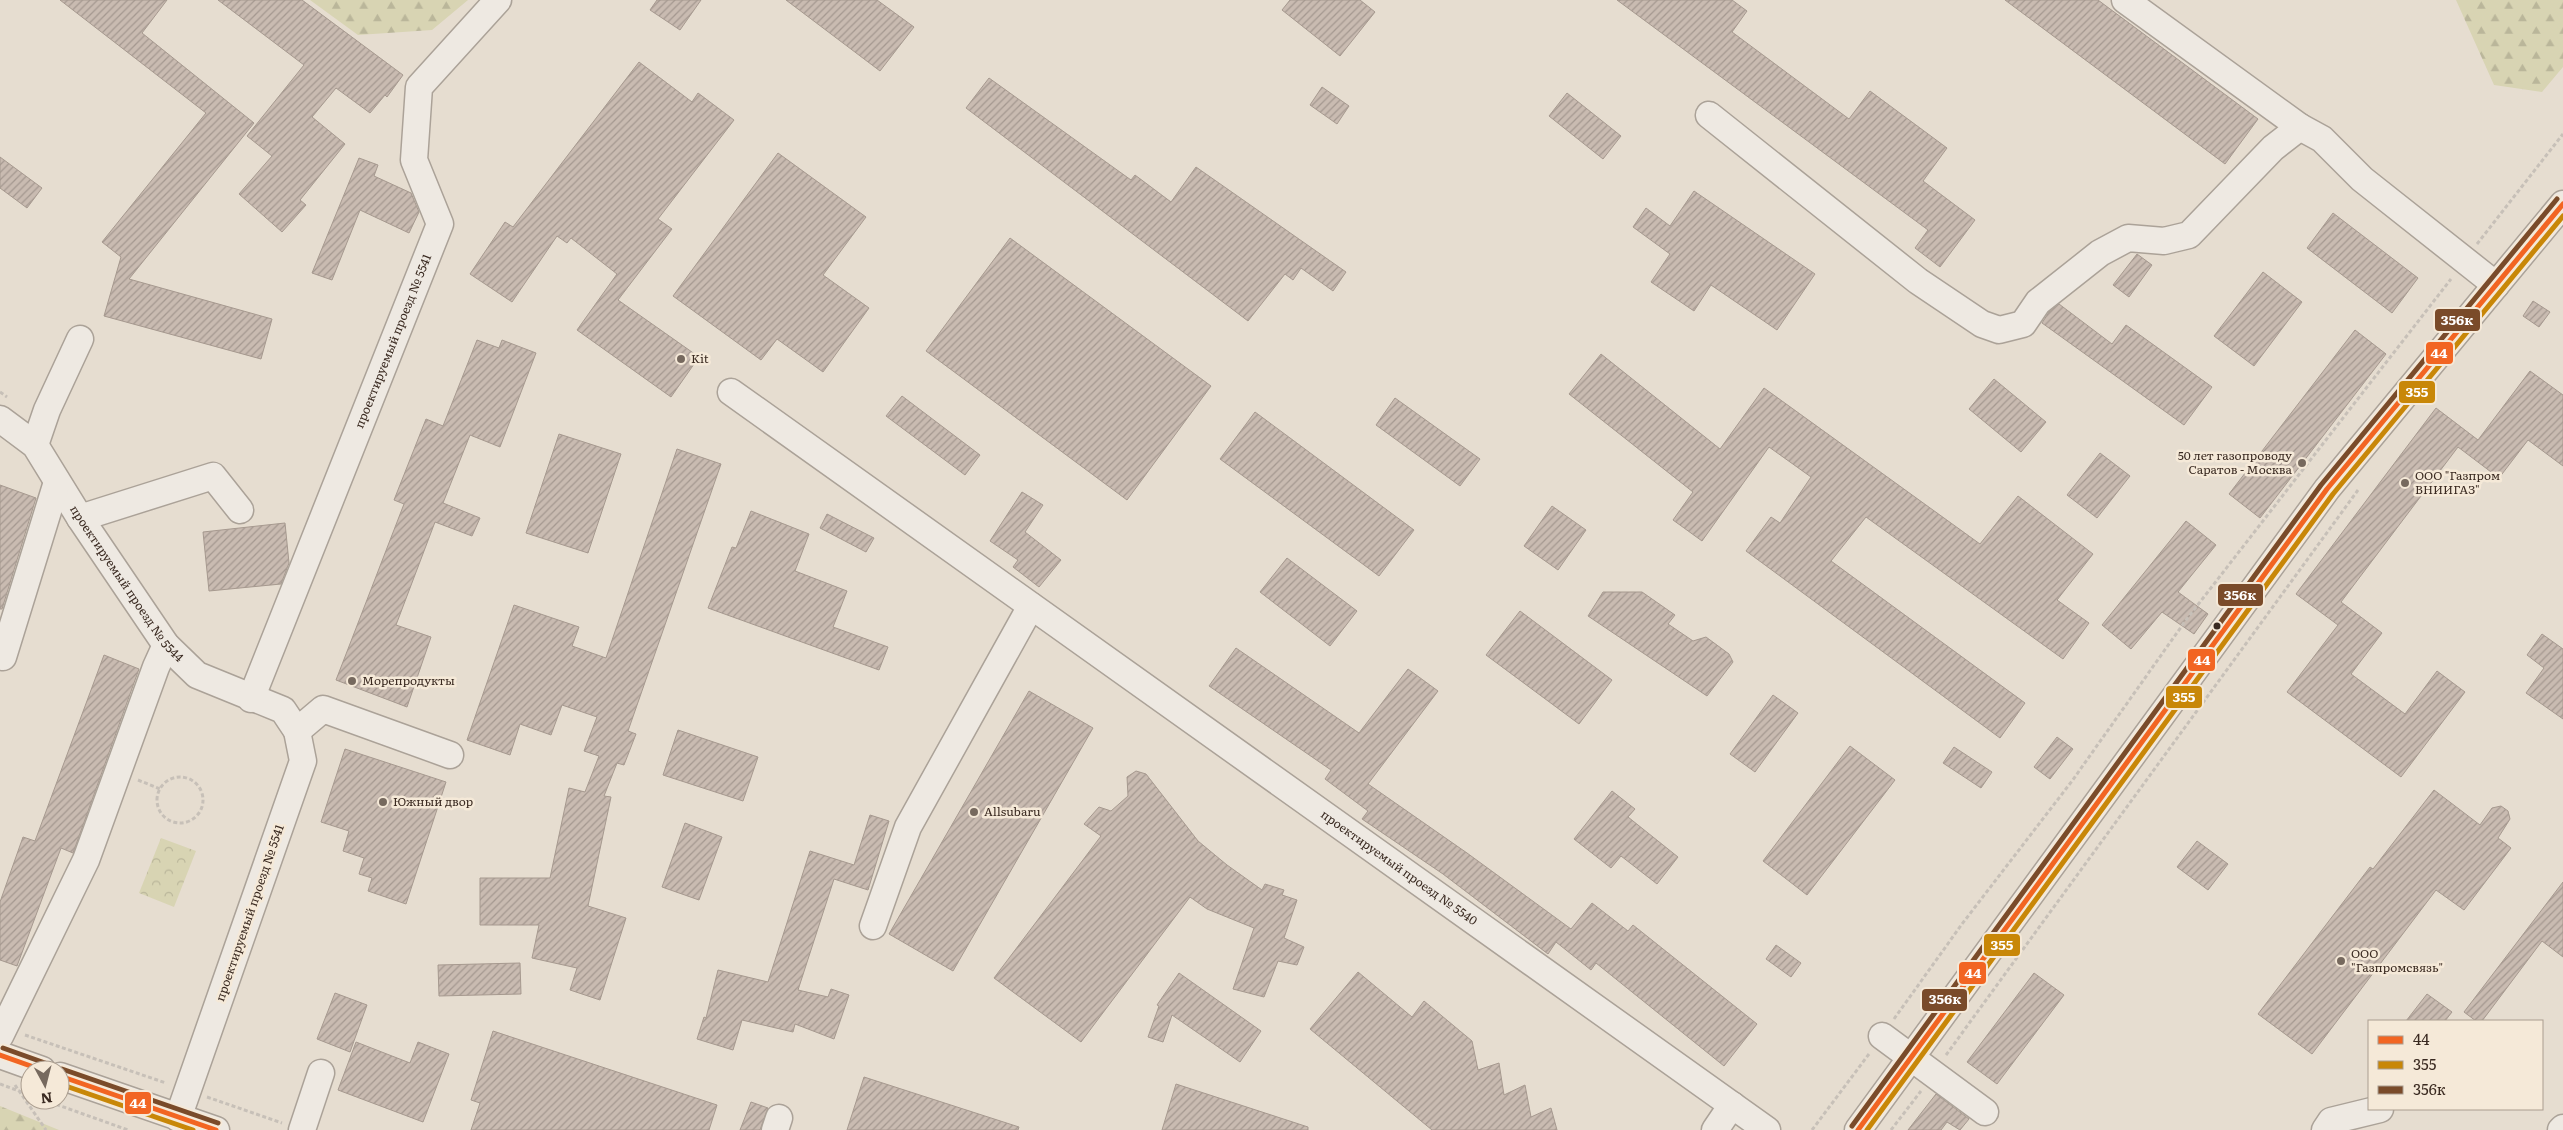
<svg xmlns="http://www.w3.org/2000/svg" width="2563" height="1130" viewBox="0 0 2563 1130" font-family="Literata,serif">
<defs>
<pattern id="forest-firs" width="22" height="20" patternUnits="userSpaceOnUse" patternTransform="scale(1.25)"><rect width="22" height="20" fill="#d8d4b3"/><path d="M5 1l3.5 6h-7zM16 11l3.5 6h-7z" fill="#bab69a"/></pattern>
<pattern id="park-crowns" width="20" height="18" patternUnits="userSpaceOnUse" patternTransform="scale(1.25)"><rect width="20" height="18" fill="#d8d4b3"/><path d="M2 6a3 3 0 1 1 6 0M12 15a3 3 0 1 1 6 0" fill="none" stroke="#bab69a"/></pattern>
<pattern id="building-hatch" width="6" height="6" patternUnits="userSpaceOnUse" patternTransform="scale(1.25)"><rect width="6" height="6" fill="#c9bbb1"/><path d="M-1 1l2-2M0 6l6-6M5 7l2-2" fill="none" stroke="#a49890"/></pattern>
</defs>
<rect width="100%" height="100%" fill="#e6ddd0"/>
<path fill="url(#forest-firs)" d="M310,0H468L432,30L358,35Z
M2456,0H2563V67L2542,92L2494,85Z
M0,1106L59,1130H0Z"/>
<path fill="url(#park-crowns)" d="M161,838L196,851L174,907L139,893Z"/>
<path fill="url(#building-hatch)" stroke="#a6998f" d="M60,0H167L142,33L254,123L129,279L272,319L261,359L104,316L121,257L102,242L206,113Z
M218,0H302L403,75L387,97L385,95L370,113L336,88L312,117L345,144L300,200L306,205L282,232L239,194L272,156L247,136L304,65Z
M657,0H701L680,30L650,10Z
M786,0H877L914,27L880,71Z
M1290,0H1360L1375,12L1340,56L1282,10Z
M1617,0H1732L1747,11L1732,32L1849,119L1870,91L1947,148L1923,181L1975,220L1940,267L1915,248L1928,230Z
M2005,0H2098L2258,119L2225,164Z
M639,62L692,102L698,93L734,120L658,219L672,229L618,300L699,357L671,397L577,330L617,274L571,238L567,243L557,236L512,302L470,274L505,222L513,227Z
M989,78L1131,180L1135,175L1171,202L1196,167L1346,272L1333,291L1301,268L1293,280L1285,274L1248,321L966,108Z
M1322,87L1349,106L1337,124L1310,105Z
M1567,93L1621,136L1603,159L1549,116Z
M778,153L866,217L823,275L869,308L823,372L777,339L761,360L673,296Z
M0,157L42,188L27,208L0,188Z
M359,158L378,165L374,176L411,193L419,212L409,233L360,210L332,280L312,273Z
M1694,191L1815,274L1777,330L1711,285L1694,311L1651,282L1670,254L1633,227L1646,208L1670,226Z
M2333,213L2418,278L2392,313L2307,248Z
M1010,238L1211,386L1127,500L926,351Z
M2137,254L2152,265L2129,297L2113,285Z
M2263,272L2302,302L2254,366L2214,336Z
M2533,301L2550,312L2539,327L2523,316Z
M2059,304L2112,344L2126,325L2212,387L2184,425L2042,323L2049,312Z
M2355,330L2386,354L2260,518L2229,494Z
M477,340L499,348L502,340L536,353L500,447L470,435L443,503L480,518L472,536L435,522L396,625L431,637L407,707L336,680L404,504L394,500L426,419L443,426Z
M1601,354L1720,449L1764,388L1980,544L2018,496L2093,554L2057,600L2089,623L2063,659L1866,517L1831,561L2025,703L2000,738L1746,551L1771,517L1780,523L1811,477L1769,447L1702,541L1673,520L1693,492L1569,394Z
M2530,371L2563,395V466L2528,440L2499,478L2458,447L2341,602L2382,633L2351,674L2405,714L2437,671L2465,692L2401,777L2287,692L2338,625L2296,594L2436,408L2478,440Z
M1994,379L2046,422L2021,452L1969,409Z
M902,396L980,455L965,475L886,416Z
M1395,398L1480,459L1460,486L1376,425Z
M1255,412L1414,530L1379,576L1220,459Z
M559,434L621,454L588,553L526,533Z
M677,449L721,464L628,731L636,734L624,765L617,763L604,796L611,797L588,906L626,918L600,1000L570,990L577,968L532,958L539,925H480V878H550L569,788L585,792L599,756L584,751L597,717L562,705L551,735L520,724L510,755L467,740L514,605L579,627L572,646L606,658Z
M2100,453L2130,476L2097,518L2067,495Z
M0,485L36,498L2,609H0Z
M1022,492L1043,505L1025,532L1061,560L1039,587L1013,567L1018,560L990,541Z
M1552,506L1586,530L1558,570L1524,546Z
M751,511L809,534L795,571L847,591L833,627L888,647L879,670L708,608L732,547L736,548Z
M827,514L874,538L866,552L820,528Z
M2186,521L2216,545L2178,592L2208,614L2194,634L2162,612L2131,649L2102,625Z
M285,523L289,563L281,584L209,591L203,532Z
M1287,558L1357,611L1330,646L1260,592Z
M1603,592H1642L1675,615L1668,624L1693,641L1706,637L1729,654L1733,662L1707,696L1588,616Z
M1520,611L1612,680L1579,724L1486,655Z
M2542,634L2563,649V719L2526,693L2544,668L2527,655Z
M1236,648L1359,733L1408,669L1438,691L1368,784L1467,853L1571,929L1592,903L1628,931L1633,925L1757,1024L1724,1066L1596,963L1591,970L1556,942L1548,954L1443,874L1362,819L1368,811L1325,779L1331,770L1209,686Z
M104,655L139,669L73,853L61,848L17,966L0,960V902L23,837L35,841Z
M1029,691L1093,728L953,971L889,934Z
M1773,695L1798,713L1755,772L1730,754Z
M678,730L758,757L743,801L663,775Z
M2057,737L2073,749L2050,779L2034,767Z
M1850,746L1895,780L1807,895L1763,861Z
M1954,747L1992,772L1981,788L1943,763Z
M345,749L446,782L406,904L368,891L372,878L359,874L364,858L343,851L349,831L321,822Z
M1136,771L1146,774L1198,841L1227,865L1262,890L1265,884L1284,890L1282,895L1297,900L1284,938L1304,947L1297,965L1278,961L1264,997L1233,989L1254,928L1207,909L1190,897L1081,1042L994,978L1101,836L1084,824L1099,807L1111,811L1128,796L1127,777Z
M2434,790L2480,825L2492,808L2501,806L2508,811L2510,819L2498,838L2511,848L2464,910L2436,890L2312,1054L2258,1014L2370,867L2373,869Z
M1612,791L1635,809L1628,817L1678,857L1657,884L1621,856L1611,868L1574,839Z
M870,815L889,821L868,890L834,879L798,990L828,997L831,989L849,995L834,1039L795,1024L793,1032L742,1020L733,1050L697,1039L704,1017L706,1018L718,970L768,982L810,851L854,865Z
M685,823L722,837L699,900L662,887Z
M2197,841L2228,864L2208,890L2177,867Z
M2563,882V957L2542,941L2482,1021H2476L2464,1012Z
M1776,945L1801,963L1791,977L1766,959Z
M520,963L521,994L439,996L438,965Z
M1358,972L1412,1017L1424,1001L1472,1041L1478,1070L1499,1063L1504,1095L1525,1085L1531,1117L1551,1108L1557,1130H1432L1310,1029Z
M1179,973L1261,1031L1240,1062L1172,1015L1163,1042L1148,1037L1159,1006L1157,1005Z
M2034,973L2064,995L1997,1084L1967,1062Z
M335,993L367,1005L350,1052L317,1039Z
M2427,994L2452,1012L2445,1021H2406Z
M493,1031L717,1105L709,1130H471L480,1103L471,1100Z
M356,1042L410,1063L418,1042L449,1054L423,1122L338,1090Z
M864,1077L1019,1127L1018,1130H847Z
M1176,1084L1308,1127V1130H1162Z
M1936,1094L1969,1119L1960,1130L1947,1122L1941,1130H1908Z
M751,1102L768,1108L760,1130H740Z"/>
<g fill="none" stroke-linecap="round" stroke-linejoin="round">
<g stroke="#aba298" stroke-width="29">
<g id="minor">
<path d="M2125,0L2300,127"/>
<path d="M1709,115L1918,281L1982,324L1999,330L2023,324L2038,302L2100,253L2128,238L2164,241L2189,235L2273,148L2300,127L2322,139L2362,179L2496,285"/>
<path id="s1" d="M731,392L1767,1130"/>
<path id="s2" d="M0,419L35,445L80,518L166,645L197,675L283,710L297,731L303,761L178,1118"/>
<path d="M35,445L47,410L80,339"/>
<path d="M80,518L213,476L240,510"/>
<path d="M3,657L57,482"/>
<path id="s3" d="M251,699L440,224L414,160L419,87L498,0"/>
<path d="M297,731L323,709L450,755"/>
<path d="M873,926L908,827L1031,606"/>
<path d="M0,1036L86,860L156,667L166,645"/>
<path d="M1882,1036L1985,1112"/>
<path d="M0,1055L42,1070"/>
<path d="M60,1076L216,1130"/>
<path d="M302,1130L321,1073"/>
<path d="M775,1130L779,1118"/>
<path d="M1715,1130L1732,1105"/>
<path d="M1858,1130L2327,489L2563,204"/>
<path d="M2325,1130L2331,1121L2380,1109"/>
<path d="M2561,1130L2563,1128"/>
</g>
</g>
<path stroke="#c7c0b8" stroke-width="3" stroke-dasharray="4 2.5" stroke-linecap="butt" d="M2477,244L2563,134
M0,392L7,397
M157 800a23 23 0 1 1 46 0a23 23 0 1 1-46 0Z
M138,780L160,789
M1894,1019L1962,924L2072,781L2186,620L2451,279
M25,1035L166,1083
M1946,1055L2358,490
M0,1084L30,1095
M15,1085L46,1130
M207,1097L282,1123
M44,1100L128,1130
M1812,1130L1869,1054
M1891,1130L1921,1091"/>
<use href="#minor" stroke="#eee9e2" stroke-width="26"/>
<g stroke="#f5e9d8" stroke-width="9">
<path id="bus-1" d="M0,1055L42,1070
M60,1076L216,1130
M1858,1130L2327,489L2563,204"/>
</g>
<g stroke="#f5e9d8" stroke-width="9">
<path id="bus-2" d="M60,1084L193,1130
M1867,1130L2333,494L2563,216"/>
</g>
<g stroke="#f5e9d8" stroke-width="9">
<path id="bus-3" d="M3,1048L45,1063
M62,1069L218,1123
M1852,1126L2321,485L2557,199"/>
</g>
<use href="#bus-1" stroke="#f26522" stroke-width="5"/>
<use href="#bus-2" stroke="#c88708" stroke-width="5"/>
<use href="#bus-3" stroke="#7a4b2a" stroke-width="5"/>
</g>
<g fill="#76695e" stroke="#f5e9d8" stroke-width="2">
<circle cx="681" cy="359" r="5"/>
<circle cx="2302" cy="463" r="5"/>
<circle cx="2405" cy="483" r="5"/>
<circle cx="352" cy="681" r="5"/>
<circle cx="383" cy="802" r="5"/>
<circle cx="974" cy="812" r="5"/>
<circle cx="2341" cy="961" r="5"/>
</g>
<circle fill="#3a2a21" stroke="#f5e9d8" stroke-width="2" cx="2217" cy="626" r="4.5"/>
<g text-anchor="middle" stroke-width="5" stroke-linejoin="round" paint-order="stroke">
<g font-size="12" fill="#3a2a21" stroke="#f5e9d8">
<text dy="4" stroke="none"><textPath href="#s3" startOffset="385">проектируемый проезд № 5541</textPath></text>
<text dy="4" stroke="none"><textPath href="#s2" startOffset="210">проектируемый проезд № 5544</textPath></text>
<text dy="4" stroke="none"><textPath href="#s1" startOffset="820">проектируемый проезд № 5540</textPath></text>
<text transform="translate(250 913) rotate(-71)" y="4">проектируемый проезд № 5541</text>
</g>
<g font-size="12" fill="#3a2a21" stroke="#f5e9d8" text-anchor="start">
<text x="691" y="363">Kit</text>
<text x="2292" y="460" text-anchor="end">50 лет газопроводу<tspan x="2292" dy="14">Саратов - Москва</tspan></text>
<text x="2415" y="480">ООО "Газпром<tspan x="2415" dy="14">ВНИИГАЗ"</tspan></text>
<text x="362" y="685">Морепродукты</text>
<text x="393" y="806">Южный двор</text>
<text x="984" y="816">Allsubaru</text>
<text x="2351" y="958">ООО<tspan x="2351" dy="14">"Газпромсвязь"</tspan></text>
</g>
</g>
<g stroke="#f5e9d8" stroke-width="2">
<rect x="2434" y="308" width="47" height="24" rx="5" fill="#7a4b2a"/>
<rect x="2425" y="341" width="29" height="24" rx="5" fill="#f26522"/>
<rect x="2398" y="380" width="38" height="24" rx="5" fill="#c88708"/>
<rect x="2217" y="583" width="47" height="24" rx="5" fill="#7a4b2a"/>
<rect x="2187" y="648" width="29" height="24" rx="5" fill="#f26522"/>
<rect x="2165" y="685" width="38" height="24" rx="5" fill="#c88708"/>
<rect x="1983" y="933" width="38" height="24" rx="5" fill="#c88708"/>
<rect x="1958" y="961" width="29" height="24" rx="5" fill="#f26522"/>
<rect x="1921" y="988" width="47" height="24" rx="5" fill="#7a4b2a"/>
<rect x="124" y="1091" width="28" height="24" rx="5" fill="#f26522"/>
</g>
<g font-size="14" text-anchor="middle" font-weight="bold" fill="#fff">
<text x="2457" y="325">356к</text>
<text x="2439" y="358">44</text>
<text x="2417" y="397">355</text>
<text x="2240" y="600">356к</text>
<text x="2202" y="665">44</text>
<text x="2184" y="702">355</text>
<text x="2002" y="950">355</text>
<text x="1973" y="978">44</text>
<text x="1945" y="1004">356к</text>
<text x="138" y="1108">44</text>
</g>
<rect x="2368" y="1020" width="175" height="90" fill="#f5e9d8" stroke="#aa9d8f"/>
<rect x="2378" y="1036" width="25" height="8" fill="#f26522" stroke="#aa9d8f"/>
<text x="2413" y="1045" font-size="15" fill="#3a2a21">44</text>
<rect x="2378" y="1061" width="25" height="8" fill="#c88708" stroke="#aa9d8f"/>
<text x="2413" y="1070" font-size="15" fill="#3a2a21">355</text>
<rect x="2378" y="1086" width="25" height="8" fill="#7a4b2a" stroke="#aa9d8f"/>
<text x="2413" y="1095" font-size="15" fill="#3a2a21">356к</text>
<g transform="translate(45 1085) rotate(173)"><circle r="24" fill="#f5e9d8" stroke="#aa9d8f"/>
<path d="M0-4L9 19L0 12L-9 19Z" fill="#76695e"/>
<text y="-8" font-size="14" font-weight="bold" text-anchor="middle" fill="#3a2a21">N</text>
</g>
</svg>
